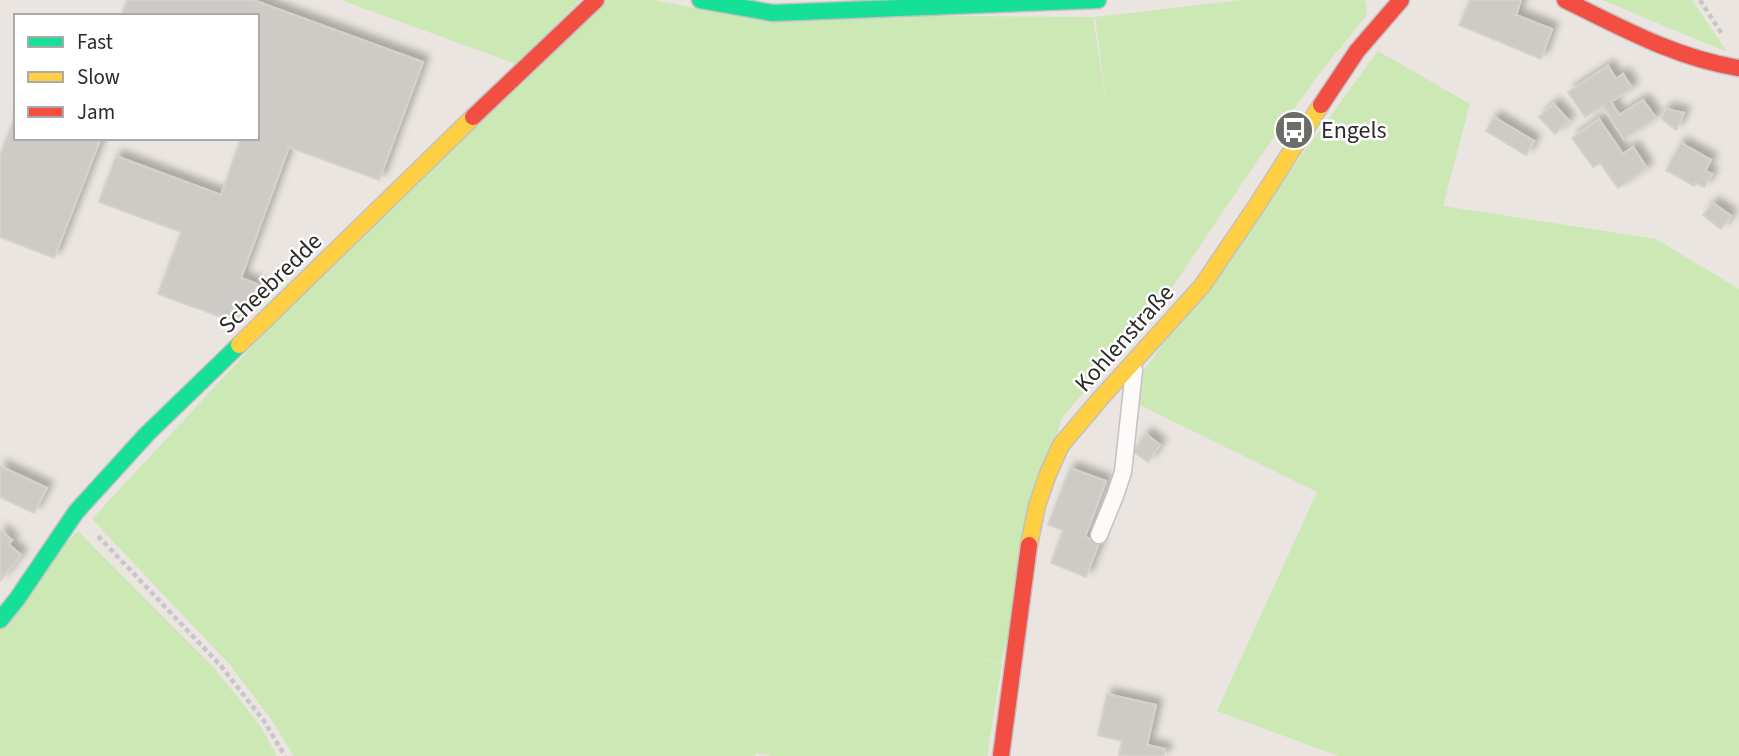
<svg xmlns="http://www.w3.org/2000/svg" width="1739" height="756" viewBox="0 0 1739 756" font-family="'Source Sans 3',sans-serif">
<defs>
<filter id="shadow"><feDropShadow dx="6" dy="-6" stdDeviation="3.5" flood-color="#0004"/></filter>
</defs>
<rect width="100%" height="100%" fill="#eae5e0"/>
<path fill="#cce8b5" d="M341,0H581L516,64Z
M606,0H654L731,15L1093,17L1109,120L1095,17L1242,0H1364L1366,3L1367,15L1319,74L1262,154L1165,298L1061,419L1001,663L960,652L1002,664L987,756H773L756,753L755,756H294L271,719L231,666L92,519L322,271L337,289L323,270Z
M1602,0H1692L1727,52L1607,2Z
M1378,51L1470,104L1443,206L1656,239L1739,289V756H1338L1217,711L1317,492L1138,404L1141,374Z
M78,531L214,668L259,724L277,756H0V606Z"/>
<path fill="#cecbc7" stroke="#d5d1cc" stroke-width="2" filter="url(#shadow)" d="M127,0H253L423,62L379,180L289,147L241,278L257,284L248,309L235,322L158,294L181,232L99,202L116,156L221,195L241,138H257V16H121Z
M1470,0H1521L1516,15L1552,29L1541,59L1459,25Z
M1608,66L1616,79L1623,74L1632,88L1611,102L1619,115L1643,100L1656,118L1624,139L1603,106L1585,117L1568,92Z
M1554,104L1569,121L1555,134L1539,117Z
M1666,109L1684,113L1676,130L1661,118Z
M16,114V138H101L54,258L0,237V155Z
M1494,117L1534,141L1526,155L1486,131Z
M1599,119L1623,154L1633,147L1647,168L1618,188L1600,163L1593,167L1572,138Z
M1681,143L1711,160L1705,171L1712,174L1704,187L1696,183L1694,186L1666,170Z
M1713,203L1731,216L1721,229L1703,215Z
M1146,434L1160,445L1148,462L1133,451Z
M0,466L47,488L34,513L0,497Z
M1070,468L1106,481L1085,537L1099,543L1086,577L1051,563L1063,530L1048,525Z
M0,530L12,540L8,544L21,555L0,581Z
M1107,694L1156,705L1147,745L1165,749L1164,756H1119L1122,741L1098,735Z"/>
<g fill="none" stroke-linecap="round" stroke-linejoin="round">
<g stroke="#c3c1c2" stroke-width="19">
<path id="lane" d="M1099,535L1115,496L1123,472L1134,370"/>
</g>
<g stroke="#c3c1c2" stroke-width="19">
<path id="fast" d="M700,0L773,13L1098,0
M0,620L17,599L76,512L147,434L239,345"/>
</g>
<g stroke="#c3c1c2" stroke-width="19">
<path id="slow" d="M239,345L473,117
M1029,545L1037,506L1048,474L1061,445L1100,399L1202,286L1257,205L1321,105"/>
</g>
<g stroke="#c3c1c2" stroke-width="19">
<path id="jam" d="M1565,0C1622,28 1676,58 1739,68
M1321,105L1357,51L1401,0
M473,117L596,0
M1001,756L1029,545"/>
</g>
<path stroke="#c8c7c7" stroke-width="4.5" stroke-dasharray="5 3.5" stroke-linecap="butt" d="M1700,0L1722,34
M98,536L221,666L264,721L285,756"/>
<use href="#lane" stroke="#fcfbfa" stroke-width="16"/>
<use href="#fast" stroke="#16e098" stroke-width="16"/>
<use href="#slow" stroke="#ffcf43" stroke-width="16"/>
<use href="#jam" stroke="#f24e42" stroke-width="16"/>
</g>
<defs>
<g id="bus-disc" transform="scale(2.0125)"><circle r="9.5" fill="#6e6c6a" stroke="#fff"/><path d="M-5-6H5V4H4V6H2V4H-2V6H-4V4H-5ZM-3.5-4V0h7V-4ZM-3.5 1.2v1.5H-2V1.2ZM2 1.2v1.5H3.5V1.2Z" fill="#fff"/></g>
</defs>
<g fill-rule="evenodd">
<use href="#bus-disc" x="1294" y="130"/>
</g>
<g text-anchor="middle" stroke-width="5" stroke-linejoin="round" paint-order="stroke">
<g font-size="24" fill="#2b2b2b" stroke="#fff" text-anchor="start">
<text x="1321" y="138">Engels</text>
</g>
<g font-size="24" fill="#2b2b2b" stroke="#fff">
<text transform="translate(270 283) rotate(-44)" y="8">Scheebredde</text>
<text transform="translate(1124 338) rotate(-48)" y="8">Kohlenstraße</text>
</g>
</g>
<rect x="14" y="14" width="245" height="126" fill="#ffffff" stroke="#aaaaaa" stroke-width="2"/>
<rect x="28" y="37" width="35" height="10" fill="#16e098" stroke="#aaaaaa" stroke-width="2"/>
<text x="77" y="49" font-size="21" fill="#2b2b2b">Fast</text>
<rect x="28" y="72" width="35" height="10" fill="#ffcf43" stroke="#aaaaaa" stroke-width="2"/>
<text x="77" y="84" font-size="21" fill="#2b2b2b">Slow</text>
<rect x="28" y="107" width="35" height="10" fill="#f24e42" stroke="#aaaaaa" stroke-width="2"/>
<text x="77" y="119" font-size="21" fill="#2b2b2b">Jam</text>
</svg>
